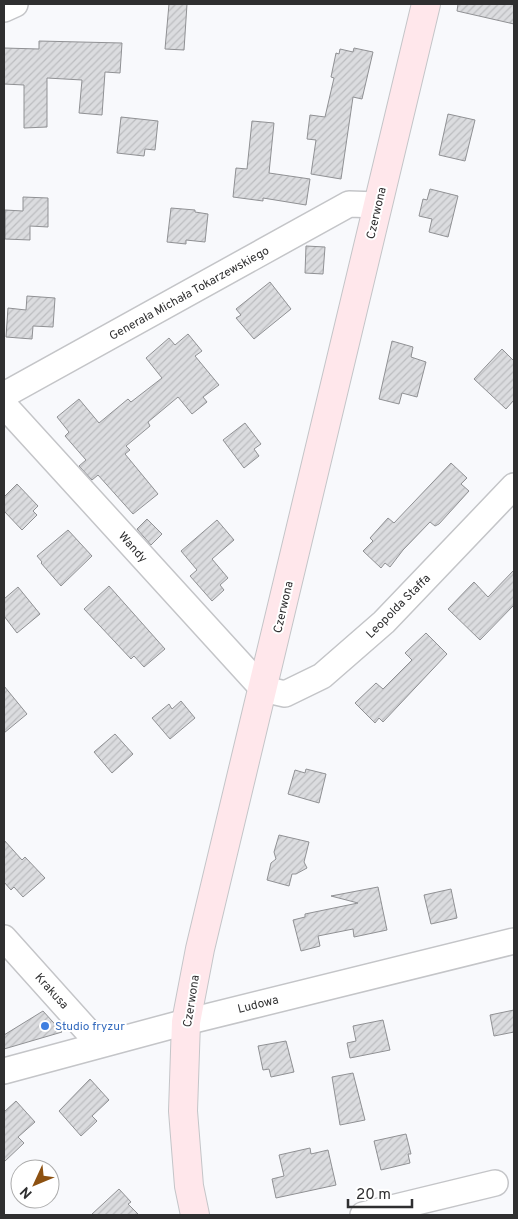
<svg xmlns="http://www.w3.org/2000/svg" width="518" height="1219" viewBox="0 0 518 1219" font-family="Overpass,sans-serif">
<defs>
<pattern id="building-hatch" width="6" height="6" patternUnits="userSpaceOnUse" patternTransform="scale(1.25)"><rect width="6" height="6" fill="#dbdcdf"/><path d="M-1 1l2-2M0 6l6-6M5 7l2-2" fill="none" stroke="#bcbdc0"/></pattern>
</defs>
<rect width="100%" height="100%" fill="#f8f9fc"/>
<path fill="url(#building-hatch)" stroke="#909194" d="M169,4H187L184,50L165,49Z
M458,4H514V24L457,11Z
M39,41L122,43L120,73L105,72L102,115L79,113L82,80L47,78V127L24,128V85L4,84V48L39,49Z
M354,48L373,52L362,99L353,97L341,179L311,174L316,140L307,139L310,115L325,117L334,78L331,77L336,53L339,54L340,49L353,52Z
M448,114L475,120L465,161L439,155Z
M121,117L158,121L155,150L145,149L144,156L117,153Z
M252,121L274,123L269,173L310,179L306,205L263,198V201L233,197L236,168L247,169Z
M430,189L458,196L448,237L429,232L432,219L419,216L423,199L427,200Z
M23,197L48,198V227L30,226V240L5,239V210L23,211Z
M171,208L195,210V212L208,214L205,242L186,240V244L167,242Z
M306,246L325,247L323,274L305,273Z
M270,282L291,309L254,339L236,318L241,315L236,309Z
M27,296L55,298L53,327L33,326L32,339L6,337L8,308L26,310Z
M188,334L202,351L195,356L219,385L203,397L207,402L192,414L178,397L148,422L150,426L126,446L130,450L125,454L158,494L133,514L98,475L92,480L79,466L86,460L65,436L69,432L57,417L79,399L99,423L128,399L131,402L162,378L146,358L169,338L175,345Z
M392,341L413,347L411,357L426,362L417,397L402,393L399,404L379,399Z
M502,349L514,361V400L506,409L474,379Z
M245,423L261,444L254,449L259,456L244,468L223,440Z
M451,463L467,478L461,484L469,491L439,524L435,526L430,522L403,550L390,567L385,563L381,568L363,551L373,541L370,538L388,518L394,523Z
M17,484L38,506L33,511L37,515L22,530L4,511V497Z
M147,519L162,534L151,545L137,529Z
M217,520L234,540L212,559L228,578L220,585L224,590L212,601L190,576L197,570L181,551Z
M68,530L92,556L61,586L41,563L42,562L37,556Z
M514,570V605L480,640L448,609L474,582L488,597Z
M109,586L165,649L144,667L134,656L131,659L84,609Z
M18,587L40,614L17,633L4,616V599Z
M426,633L447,654L383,722L379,718L375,723L355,703L376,683L383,689L412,660L405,653Z
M4,686L27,714L4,733Z
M181,701L195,718L170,739L152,718L169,704L172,709Z
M115,734L133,754L112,773L94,752Z
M306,769L326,774L319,803L288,794L295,770L305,773Z
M279,835L309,842L304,862L307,868L296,874H292L289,886L267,880L271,863L276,859L274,852Z
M4,840L22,860L25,857L45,878L23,897L14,887L11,890L4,882Z
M378,887L387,930L354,937L353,929L318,936L320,946L301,951L293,920L305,917V914L358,903L331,896Z
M451,889L457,918L431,924L424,895Z
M514,1010V1032L494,1036L490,1015Z
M43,1011L62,1032L4,1049V1035Z
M383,1020L390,1050L350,1058L347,1043L356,1041L353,1026Z
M286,1041L294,1072L271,1077L269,1069L263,1070L258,1046Z
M353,1073L365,1120L340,1125L332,1077Z
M90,1079L109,1100L92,1116L97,1121L81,1136L59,1111Z
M16,1101L35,1122L18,1137L24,1143L4,1162V1112Z
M406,1134L411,1154H408L410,1163L381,1170L374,1141Z
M310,1148L311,1154L328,1150L336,1185L276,1198L272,1179L284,1176L279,1155Z
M119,1189L131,1202L128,1204L139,1215H91Z"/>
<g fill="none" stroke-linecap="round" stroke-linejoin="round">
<g stroke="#c4c5c8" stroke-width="28">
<path id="minor" d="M4,9L15,4
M4,395L349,204L378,205
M4,405L263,689L285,694L322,676L384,622L514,486
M4,938L100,1045
M4,1071L186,1022L514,941
M363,1215L495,1183"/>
</g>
<g stroke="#c4c5c8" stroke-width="30">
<path id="secondary" d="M195,1215L189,1186L183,1111L186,1022L200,949L426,4"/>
</g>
<use href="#minor" stroke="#fff" stroke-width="25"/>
<use href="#secondary" stroke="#ffe7eb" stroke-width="28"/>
</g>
<circle fill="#3f7fe0" stroke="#fff" stroke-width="2" cx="45" cy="1026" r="5"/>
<g text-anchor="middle" stroke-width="4" stroke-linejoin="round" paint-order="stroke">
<g font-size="12" fill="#2f2f30" stroke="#fff">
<text transform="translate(376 213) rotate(-77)" y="4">Czerwona</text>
<text transform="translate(189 293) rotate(-29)" y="4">Generała Michała Tokarzewskiego</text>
<text transform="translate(133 547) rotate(48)" y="4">Wandy</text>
<text transform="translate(398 606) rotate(-45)" y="4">Leopolda Staffa</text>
<text transform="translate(283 607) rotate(-77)" y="4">Czerwona</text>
<text transform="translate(52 991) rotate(48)" y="4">Krakusa</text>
<text transform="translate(191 1001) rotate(-81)" y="4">Czerwona</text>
<text transform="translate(258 1004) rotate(-14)" y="4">Ludowa</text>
</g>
<g font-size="12" fill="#366cbe" stroke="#fff" text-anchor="start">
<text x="55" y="1030">Studio fryzur</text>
</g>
</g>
<rect width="518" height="1219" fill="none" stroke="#2f2f30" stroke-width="10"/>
<g transform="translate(35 1184) rotate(226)"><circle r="24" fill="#ffffff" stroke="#acacac"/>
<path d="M0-4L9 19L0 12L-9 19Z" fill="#8d5111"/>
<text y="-8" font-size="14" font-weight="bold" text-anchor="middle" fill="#2f2f30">N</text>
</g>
<path d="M348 1199v8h64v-8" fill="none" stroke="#2f2f30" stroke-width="2.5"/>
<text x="356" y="1199" font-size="15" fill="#2f2f30" stroke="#ffffff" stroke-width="4" paint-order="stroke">20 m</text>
</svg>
